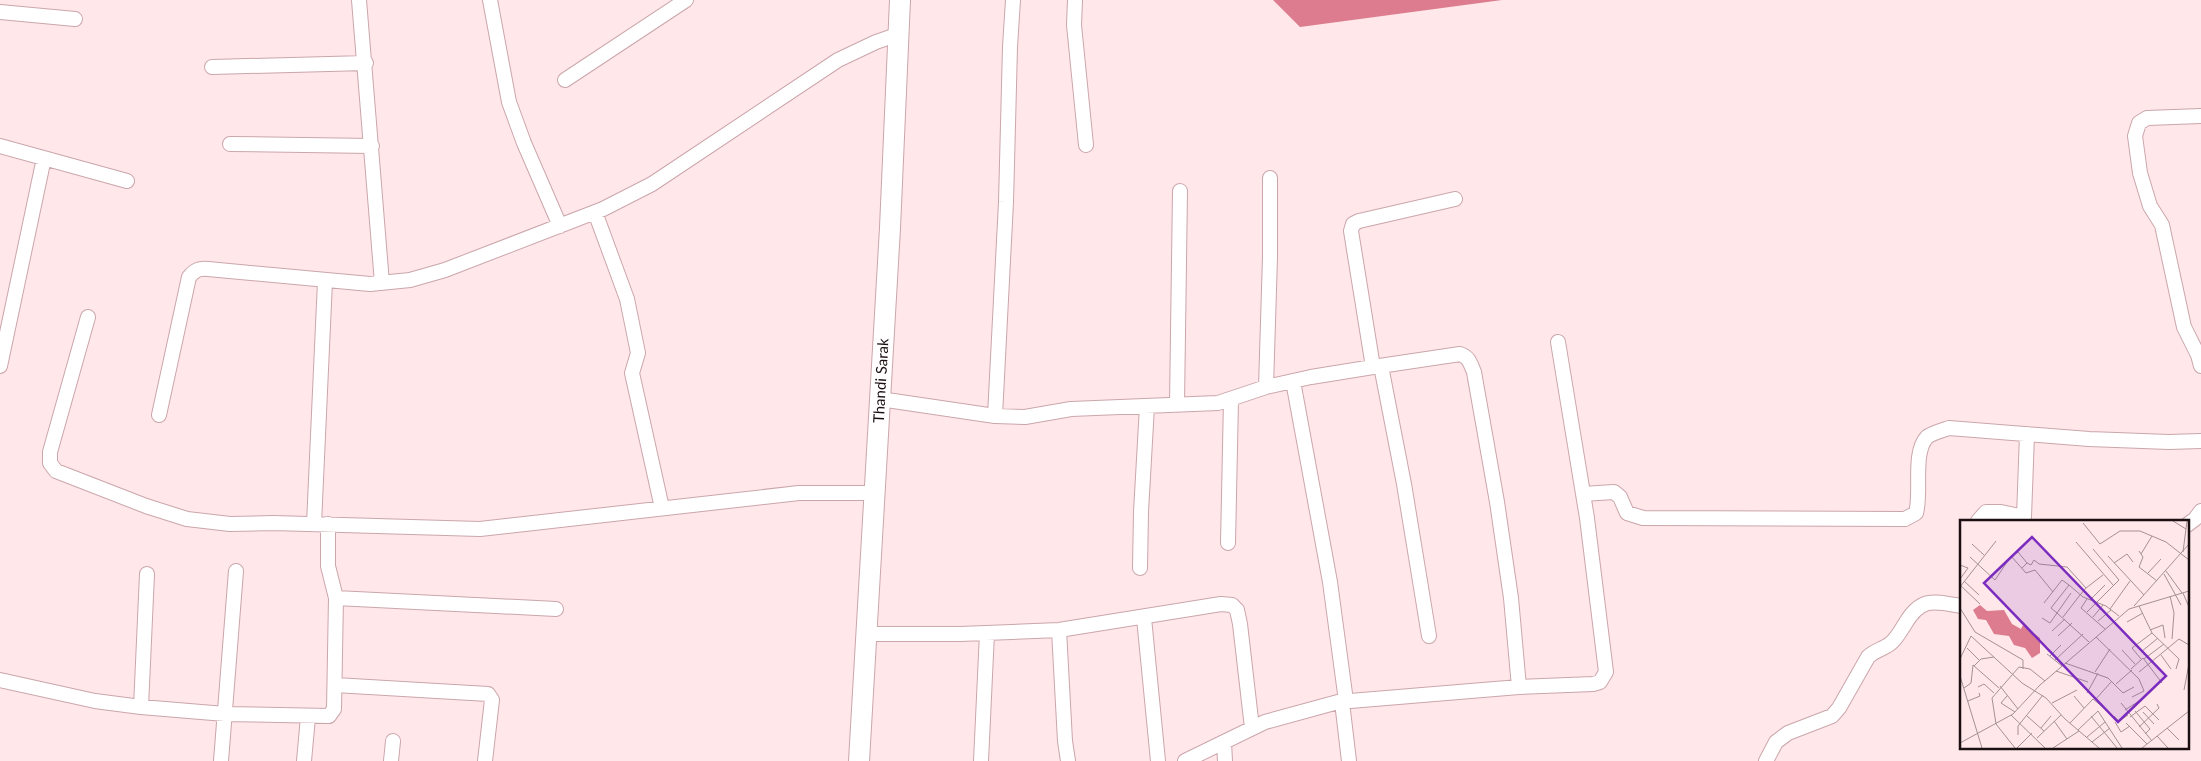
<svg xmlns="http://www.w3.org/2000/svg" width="2201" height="761" viewBox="0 0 2201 761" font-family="Lato,sans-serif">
<rect width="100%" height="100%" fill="#ffe7ea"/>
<path fill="#dc7c8e" d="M1273,0H1502L1300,27Z"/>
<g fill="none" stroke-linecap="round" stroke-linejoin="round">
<g stroke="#cba6ab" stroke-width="16">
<path id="street" d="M359,0L382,283
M490,0L509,102L524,143L560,226
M1075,0L1074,25L1086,145
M0,12L75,19
M212,67L366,63
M565,80L686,0
M2201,116L2147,118L2139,123L2135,136L2140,173L2150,206L2162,225L2184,327L2198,355L2201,366
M230,144L372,146
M0,146L127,181
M595,212L627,299L638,353L632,373L662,508
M88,317L50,452V463L56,471L146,506L187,519L230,524L273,523L480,529L799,493H874
M0,366L44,158
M1381,366L1404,484L1429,636
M1293,381L1330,582L1346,701
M1266,387L1270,257V178
M880,399L995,416L1025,417L1071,409L1218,403L1266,387L1311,377L1373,367L1351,231L1353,224L1359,221L1455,199
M1177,404L1180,191
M159,415L189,277C195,270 199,268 208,269L370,284L410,280L445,270L603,209L652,184L838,60L876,42L899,34
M995,416L1006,202L1010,47L1013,0
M1583,494L1614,492L1620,497L1627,513L1643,518L1905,519L1916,513C1922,492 1912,453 1927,437C1932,433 1943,430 1949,428L2089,439L2169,442L2201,441
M1978,521L1986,512H2001L2024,517L2027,434
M314,524L325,281
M2187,525L2195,519L2201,511
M1228,543L1231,400
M1140,568L1141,512L1147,406
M336,598L556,609
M1144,618L1158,761
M1059,630L1065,741L1068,761
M866,634H960L1059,630L1221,604L1232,605L1237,610L1240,624L1252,728
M0,680L95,701L141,707L225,714L329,716L334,709L336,598L328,566V524
M335,685L488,694L492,700L485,761
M1519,687L1593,684L1600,682L1606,672L1587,518L1558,342
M1342,702L1349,761
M141,707L147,574
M1224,742L1225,761
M221,761L236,571
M304,761L308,717
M391,761L393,741
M981,761L987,633
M1185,761L1265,722L1338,702L1519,687L1511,598L1497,502L1474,372C1470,363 1469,357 1460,354L1373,367
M1766,761L1776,742L1788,733L1832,716L1839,708L1868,657C1875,650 1884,649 1891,643C1897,638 1901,630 1905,624C1921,597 1933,601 1961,606"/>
</g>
<g stroke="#cba6ab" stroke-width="22">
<g id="secondary">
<path id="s1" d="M859,761L890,228L900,0"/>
</g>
</g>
<use href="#street" stroke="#fff" stroke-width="14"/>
<use href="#secondary" stroke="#fff" stroke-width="20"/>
</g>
<g text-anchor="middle" stroke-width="4" stroke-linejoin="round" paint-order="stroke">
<g font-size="15" fill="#1b0f11" stroke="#fff">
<text dy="5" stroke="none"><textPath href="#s1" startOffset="381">Thandi Sarak</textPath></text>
</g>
</g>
<g transform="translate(1960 520)">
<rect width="229" height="229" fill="#ffe7ea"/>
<path d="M20,85L27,91L44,90L52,104L61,109L63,105L80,118V133L72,138L65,128L54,125L49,116L34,114L26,100L18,99L13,90Z" fill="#dc7c8e"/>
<path fill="none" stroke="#a49193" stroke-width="1" d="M213,1L226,9M123,3L140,24L160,11H180L206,22L229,40M116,22L153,65M12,24L24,35M179,31L183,37L179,47L197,61M223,32L227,1M181,34L192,16M51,36L58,32L67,43M148,36L184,75M10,37L35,60L51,36L66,53L75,50L93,72M154,43L167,34L173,42M0,45L8,48L0,59M62,48L67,43L71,45L74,40L79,44L107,47L126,68L120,75M206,51L222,73M188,53L201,39M204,54L221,85M4,61L19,75M1,66L20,84M0,67L36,21M126,68L143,55M223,73L229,87M210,76L214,93L212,119M127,79L121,88L145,109M130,80L145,65M84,83L102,60L109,65M174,86L229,24M179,86L192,113L219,139L216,149M0,88L15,112M150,89L170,61M127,92L159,60L133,29M97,93L91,88L109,65L123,77L146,86L159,96M97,93L111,73M103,97L120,75M133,97L143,85M82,98L90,103L97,93L129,122M138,101L151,90M167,102L183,93M190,110L203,105L205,118M92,111L105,99M15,112L63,140V149M11,116L62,163L86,178L105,199L139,228M98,116L112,103M136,117L179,159L184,171L172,177M7,128L19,140M162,130L175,144M181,132L198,118M87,134L102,146M201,135L211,149M90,136L101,125M0,139L11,116M181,139L172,128L192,113M184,139L204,124M95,140L123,114M105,143L148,158L163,173L174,167M14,146L21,139L34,137M171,149L183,138L202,163M96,151L128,162M135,152L150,129M179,152L219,119L229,125M0,156L22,228M156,164L172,150M40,166L58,189M18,167L24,164L34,173M4,168L11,163L13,145L39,168M224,170L229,144M127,173L138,153M47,176L41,183L55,192M114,176L124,188M135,180L152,161M8,181L20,176L19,173M92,183L117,170M161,183L192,221M165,190L182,179M175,191L190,209L185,214M183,192L194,204M51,195L85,228M67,196L84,211M131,196L157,228M154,196L159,201L168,195M170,197L185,186L199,200M94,201L107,219M155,202L161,212L170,206M110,203L133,179L144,188M166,203L187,224M179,207L199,188L197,184M81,208L91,196M207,208L219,220M118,210L138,191L162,228M58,215V206L83,175M197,216L208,228M127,217L145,202M77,218L101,195M132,222L150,208M0,223L53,194L80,165L169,89L229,71M55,228L36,204L32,178L59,147L70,149L85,161M57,228L72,213M93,228L119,211M182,228L229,191"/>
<path fill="#7b2cbf" fill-opacity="0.15" stroke="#7b2cbf" stroke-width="2.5" d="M72,17L206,156L158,202L24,63Z"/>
<rect width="229" height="229" fill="none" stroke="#1b0f11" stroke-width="2.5"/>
</g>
</svg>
